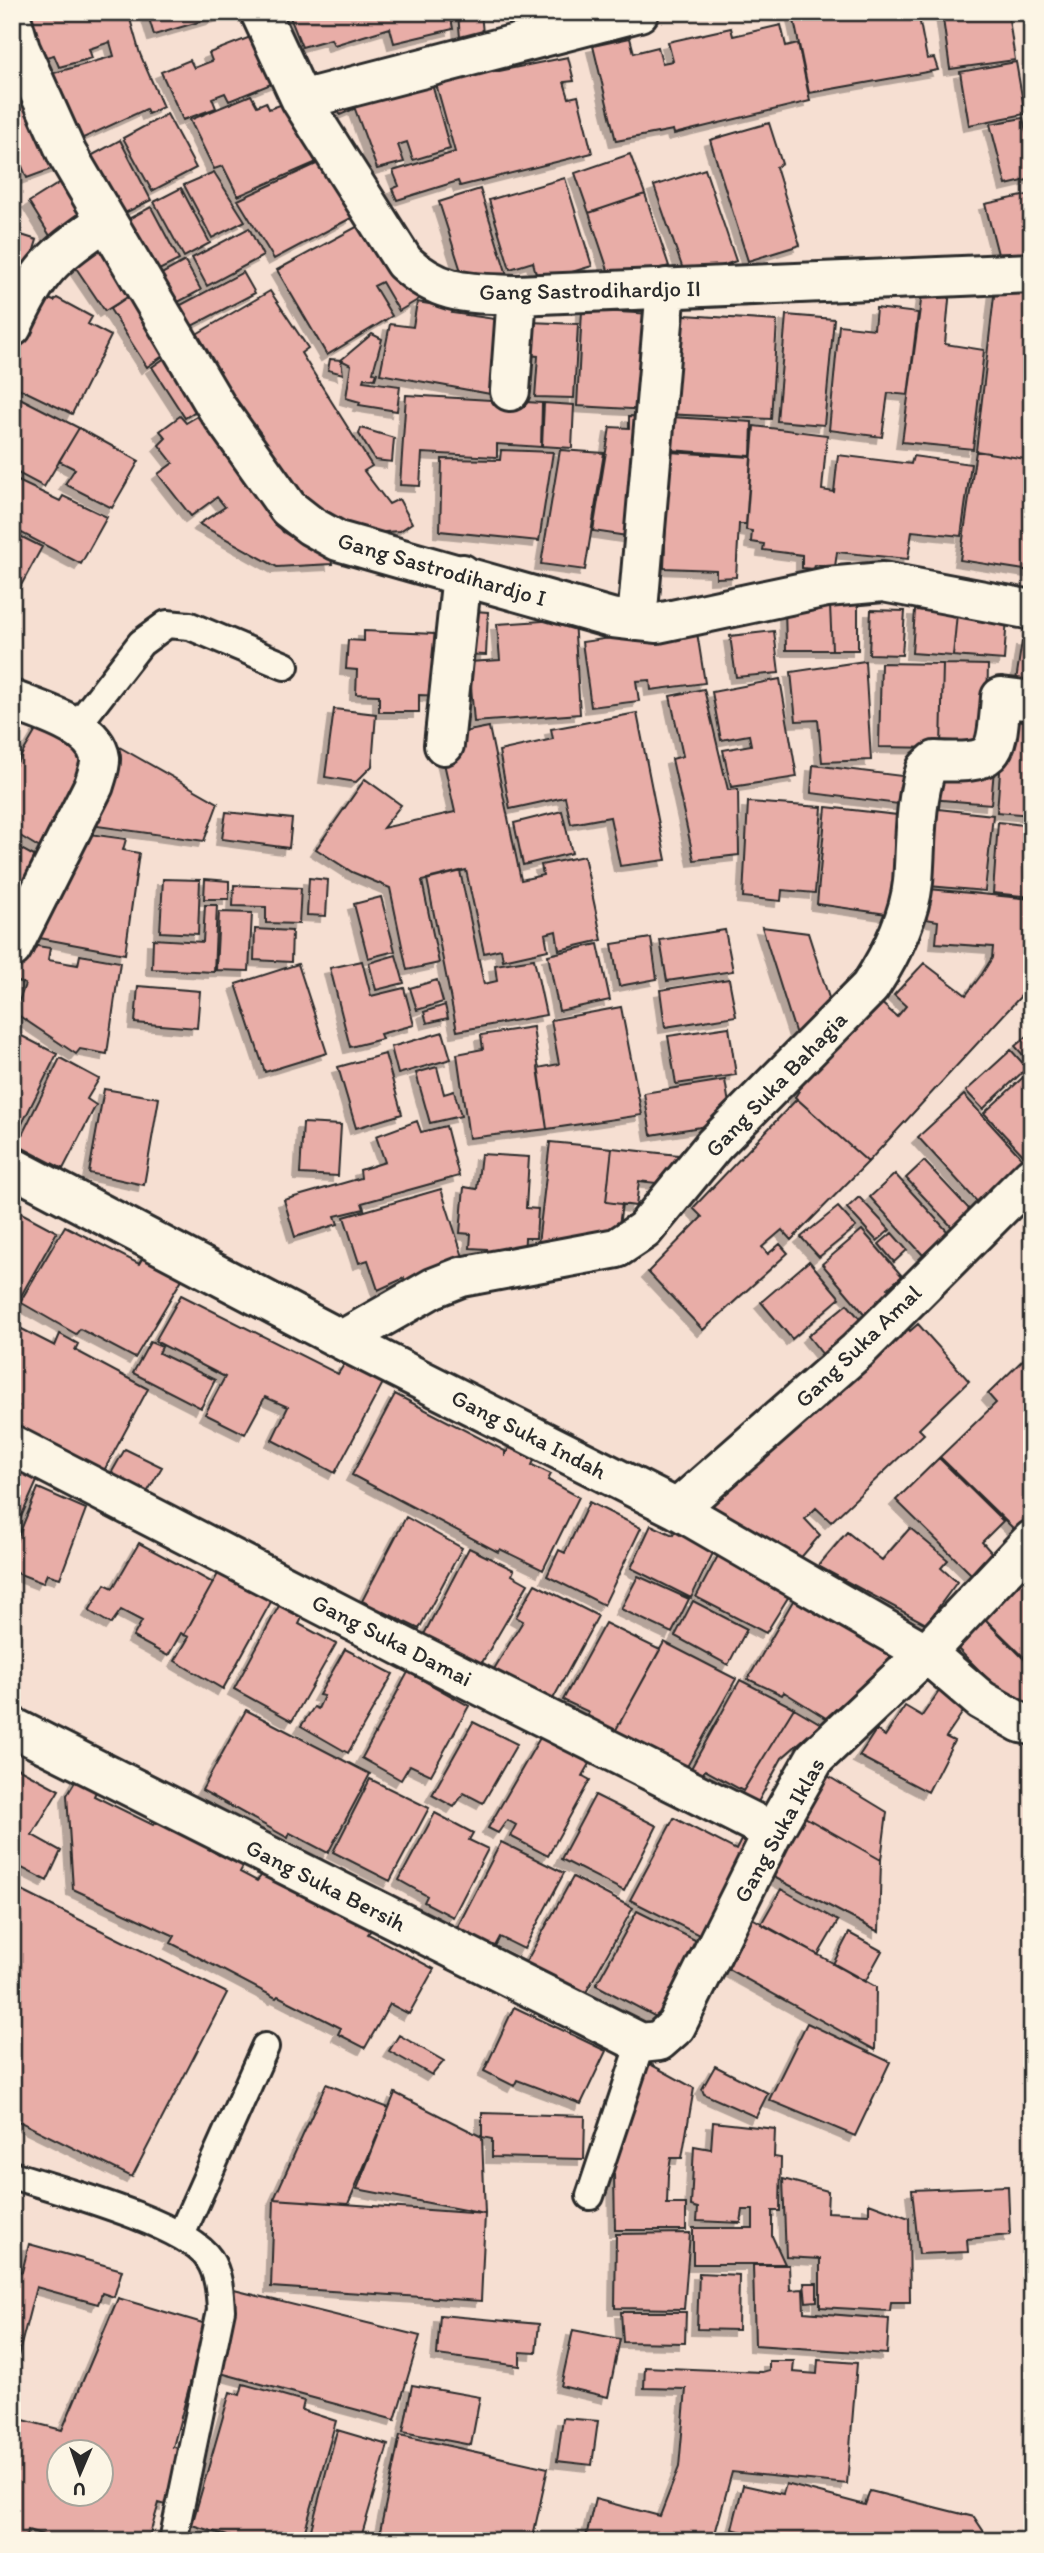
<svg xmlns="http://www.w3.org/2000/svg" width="1044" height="2553" viewBox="0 0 1044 2553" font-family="Itim,sans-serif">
<defs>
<filter id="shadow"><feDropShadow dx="-6" dy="6" stdDeviation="0" flood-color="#0004"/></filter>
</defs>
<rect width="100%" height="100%" fill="#f6dfd2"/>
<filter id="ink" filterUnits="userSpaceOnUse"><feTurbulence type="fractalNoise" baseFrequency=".0143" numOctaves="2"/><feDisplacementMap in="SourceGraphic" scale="14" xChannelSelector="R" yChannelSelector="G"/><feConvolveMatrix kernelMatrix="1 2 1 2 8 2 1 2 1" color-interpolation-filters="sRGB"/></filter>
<g filter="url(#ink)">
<path fill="#e8ada7" stroke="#2b2b2b" stroke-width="2" fill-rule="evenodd" filter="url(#shadow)" d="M128,12L140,54L163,107L148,114L146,109L66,146L40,77L114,56L110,42L89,49L92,58L59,67L54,55L35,60L13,18L29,12Z
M147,12H233L154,35Z
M288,12H450L453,29L394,43L390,28L334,45L331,39L302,47Z
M481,12L483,34L460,38L458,13Z
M806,12H918L927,59L934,58L938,70L809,93L793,15Z
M942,12H1008L1015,60L950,69Z
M781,25L786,46L798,43L810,101L674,134L673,130L616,141L593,46L630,38L634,53L658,47L662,63L673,61L668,42L731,28L733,36Z
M253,36L276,82L229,101L225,93L212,98L216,108L183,120L161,72L190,60L194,68L212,61L209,53Z
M568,57L574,81L564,82L569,98L578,96L592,153L460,186L458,181L397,200L392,189L399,186L393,171L455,152L433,73L490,61L494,72Z
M1016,62L1025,114L969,125L960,72Z
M12,69L22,95L12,99Z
M430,77L450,149L413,160L407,142L398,145L404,162L377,169L352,101Z
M348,93L354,109L340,115L334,99Z
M251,95L257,106L266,102L269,109L283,104L304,141L315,135L326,158L238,196L223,166L214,169L190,120Z
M29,99L57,167L27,178L12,143V105Z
M167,114L196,168L152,191L123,138Z
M1023,118L1032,158V179L1006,185L990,124Z
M769,123L782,164L776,167L800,245L748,261L710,140Z
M120,140L151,200L109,221L78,163Z
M630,154L645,194L589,213L575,173Z
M323,161L353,217L274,259L238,200Z
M705,169L736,261L686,278L654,186Z
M214,172L245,221L212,238L184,185Z
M565,178L592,266L538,282L533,262L510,269L489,200Z
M61,182L89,227L57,247L29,202Z
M181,188L210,243L184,257L154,202Z
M480,189L508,278L467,290L439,202Z
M645,194L669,266L613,285L589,213Z
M1032,194V252L999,258L985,204Z
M151,207L179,260L143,278L115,226Z
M362,224L399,263L421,298L399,311L382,282L374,286L392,316L327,355L277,270Z
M249,228L263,256L207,286L192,258Z
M12,232L37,240L19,298L12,296Z
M100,236L137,291L105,311L68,256Z
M185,261L201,290L161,311L145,283Z
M243,272L255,293L190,327L179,306Z
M996,279L1032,282V460L976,451Z
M923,286L950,289L945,344L984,350L973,449L902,442Z
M139,289L177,346L147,367L110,309Z
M270,291L308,348L301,353L372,466L364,471L389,504L399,499L412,523L400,531L339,535L316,523L188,339Z
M40,296L54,301L57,298L92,317L88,324L111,336L72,414L12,385V353Z
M417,302L454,308L452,313L509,321L496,395L380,374L390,324L413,327Z
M876,308L918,313L908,395L888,393L882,437L829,430L839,325L874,329Z
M582,310L654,314L649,410L577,406Z
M669,314L777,321L771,419L664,414Z
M786,315L834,319L824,425L777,421Z
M530,322L578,324L574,398L535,397L538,356L528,355Z
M372,334L382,339L373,372L377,373L375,379L364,378L363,381L400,386L397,411L359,405L360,402L346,398L351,365L341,360Z
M178,349L212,400L185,418L152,367Z
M330,359L341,360L343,374L328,370Z
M12,394L79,428L44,487L12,470Z
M406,395L542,403L541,447L497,444V457L422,453L420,486L400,485Z
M544,403L574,405L572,448L542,446Z
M203,413L283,532L303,544L330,550L332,564L277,567L199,524L225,507L217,497L191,516L158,474L173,463L159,445L166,438L160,431L180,416L186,423Z
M629,416L645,417L634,537L593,531L610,427L629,428Z
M671,417L752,422L751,456L670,450Z
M754,426L827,435L822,490L834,492L838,455L911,464L913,456L971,464L961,536L912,531L908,559L837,552L835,567L815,565L814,569L802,568V555L763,550L764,544L751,542L752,531L746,530Z
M79,428L139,461L112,508L65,484L75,469L59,461Z
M361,428L394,438L392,462L375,460L359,434Z
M501,450L553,452L539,541L440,531L442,459L500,460Z
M560,450L604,453L585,570L541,564Z
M976,451L1032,460L1031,571L960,560Z
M669,452L751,457L746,524H739L736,577L716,578V570L664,568Z
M14,479L60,501L63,496L107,517L81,564L12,528Z
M12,532L42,547L12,602Z
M785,605H830L832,650H786Z
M830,605H858V650H832Z
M460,610L488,612L486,655L457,654Z
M871,610L905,611L902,655L869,654Z
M915,610L957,613L953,656L912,653Z
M957,613L1007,617L1004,660L953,656Z
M574,619L580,714L474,722L469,662L500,660L497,624Z
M696,626L705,683L651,690L650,680L636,681L639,701L591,707L582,642Z
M364,631L435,634V661L444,696L419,695V712H379V695L356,694L357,670L346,669L348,640L364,641Z
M774,631L779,673L736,677L730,636Z
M1022,641L1032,642V689L1015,687Z
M865,661L871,760L822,762L818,720L796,721L791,672Z
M881,663L943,664L941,748L879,747Z
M943,664L988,665L986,749L941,748Z
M780,679L797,777L731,787L723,750L751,745L749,735L721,740L712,692Z
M704,689L728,790L738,789L739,855L694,860L672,759L683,756L670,696Z
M334,709L376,714L372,766L356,782L325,777Z
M637,713L666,860L620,866L610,817L571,824L565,797L510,809L499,751L553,739L551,729Z
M1004,719L1032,720V815L997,812Z
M12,726L21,730L12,746Z
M38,727L94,759L40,848L12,831V771Z
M489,727L521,880L543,875L541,865L584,856L602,940L559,950L556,931L545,934L548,950L503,960L501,949L484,953L466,870L422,881L439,963L407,970L390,888L352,872L316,849L365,779L401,805L383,828L455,812L442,754L458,733Z
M114,744L218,803L204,841L83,824Z
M813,765L910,777L906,805L811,793Z
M932,765L994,769L991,804L930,799Z
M748,802L822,807L815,893L782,890L781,901L743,897Z
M826,807L906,816L894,915L817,904Z
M938,809L993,815L985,891L929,886Z
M562,811L572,853L523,865L514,823Z
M226,812L292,819L289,848L222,839Z
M998,822L1032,826V897L993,893Z
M82,833L126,839L123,850L139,853L125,954L29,936Z
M12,844L47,863L12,924Z
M460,871L484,984L497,981L495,965L534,959L546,1015L457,1031L427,879Z
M309,878L328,880L326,916L307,915Z
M163,879L200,880L198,934L160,932Z
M205,879L229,881V899H204Z
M234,885L301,888L299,924L266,923V907L233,906Z
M929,889L1032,899V984L868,1162L795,1097L799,1091L794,1086L878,1000L897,1017L906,1006L894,995L924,963L966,995L982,974L992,958L993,947L936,943L938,921L926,919Z
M381,897L395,951L368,958L354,904Z
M205,905H217L214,972L152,969L153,939L203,942Z
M219,912L252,913L249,971L216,970Z
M762,927L808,933L830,1001L798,1041Z
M255,929L292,931L291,962L254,960Z
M725,930L733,971L667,981L660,940Z
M651,938L657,979L619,986L612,944Z
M25,944L50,948L48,960L78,965L80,955L120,962L107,1054L80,1049L76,1054L15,1013L25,984L14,980Z
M598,944L610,1000L559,1011L548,955Z
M396,955L404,983L376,990L369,963Z
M362,961L371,996L404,988L414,1025L380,1034L382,1039L350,1047L330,968Z
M298,964L327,1053L265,1072L236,984Z
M729,979L736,1016L665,1027L660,990Z
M437,980L443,1002L417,1010L410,988Z
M138,986L200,991L197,1028L135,1023Z
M445,1005L448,1018L427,1023L424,1012Z
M621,1007L642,1115L547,1129L538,1068L559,1064L551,1020Z
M533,1027L547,1129L469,1138L457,1054L483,1049L481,1035Z
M729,1027L736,1075L676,1084L668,1036Z
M12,1031L57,1054L17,1134L12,1131Z
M443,1032L451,1059L398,1074L391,1047Z
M1032,1032V1065L1015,1046Z
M1011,1050L1027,1068L983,1109L966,1091Z
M385,1054L402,1114L356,1128L338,1067Z
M60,1058L99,1079L87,1099L96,1105L63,1169L17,1145Z
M437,1067L444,1094L454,1091L461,1116L430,1123L416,1073Z
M1029,1072L1032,1075V1151L1025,1157L984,1113Z
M725,1080L732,1122L651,1135L644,1093Z
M104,1089L159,1098L144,1185L89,1173Z
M964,1095L1028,1165L982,1207L918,1137Z
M797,1099L868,1162L791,1240L782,1230L762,1247L768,1254L780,1244L788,1253L703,1330L648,1272L702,1217L693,1208Z
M417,1121L421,1132L446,1126L459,1176L362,1203L364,1209L335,1216L338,1224L295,1237L284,1200L361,1178L360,1170L385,1162L376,1136Z
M303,1123L341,1125L338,1176L300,1174Z
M550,1142L612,1148L606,1202L622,1204L617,1240L538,1244Z
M612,1148L678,1155L674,1185L639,1181L636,1206L606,1202Z
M481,1154L529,1157L526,1208L538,1209L536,1238H525L524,1257L487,1255V1249L470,1248L471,1234L460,1233L464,1187L477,1189Z
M924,1161L970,1210L952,1227L906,1178Z
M895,1174L948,1232L923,1255L870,1197Z
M441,1189L466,1266L407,1285L404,1278L378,1290L368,1260L359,1263L344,1217Z
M859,1197L890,1230L877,1241L847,1208Z
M838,1207L856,1227L819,1257L801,1237Z
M12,1208L57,1232L14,1308L12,1307Z
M65,1226L139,1264L146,1252L185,1274L135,1358L80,1329L76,1334L20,1302Z
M862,1230L902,1276L888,1288L895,1295L867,1317L822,1264Z
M892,1233L907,1250L894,1262L879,1244Z
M809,1261L840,1298L792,1339L761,1302Z
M181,1295L338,1374L345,1363L383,1383L335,1473L272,1440L288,1407L265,1397L245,1434L205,1414L225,1377L155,1341Z
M847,1304L872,1333L832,1366L808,1336Z
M900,1320L910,1331L918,1324L969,1381L919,1429L924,1434L831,1522L816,1508L805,1519L820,1535L799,1560L716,1512L709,1502Z
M12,1324L55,1346L60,1334L78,1344L75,1350L148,1389L99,1480L12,1434V1417L18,1406L12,1403Z
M150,1342L162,1347L159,1353L215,1380L201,1408L133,1373Z
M1032,1351V1498L1023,1507L1030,1514L1015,1530L940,1457L996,1403L988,1394Z
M395,1394L505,1451V1455L514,1439L538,1452L532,1465L551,1474L548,1480L579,1497L543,1570L500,1549L498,1552L352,1475Z
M125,1449L162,1467L145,1496L109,1477Z
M939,1458L1003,1521L982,1542L991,1552L971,1574L896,1500Z
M12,1468L38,1479L12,1537Z
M38,1488L86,1509L60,1578L47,1574L43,1583L12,1571V1552Z
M589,1502L641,1528L604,1605L547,1576L559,1550L565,1553Z
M406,1517L462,1548L419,1629L362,1601Z
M651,1525L673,1535L678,1527L716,1547L691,1598L631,1568Z
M910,1528L948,1560L941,1568L957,1582L926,1624L818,1566L847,1532L882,1560Z
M139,1543L213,1583L184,1635L181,1633L168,1656L133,1637L142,1621L121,1610L111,1624L89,1611L105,1584L113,1588Z
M469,1548L514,1570L512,1575L528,1584L480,1666L421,1640Z
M720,1552L794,1588L766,1633L696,1597Z
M1032,1557V1583L1019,1570Z
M219,1572L272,1600L223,1689L175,1661L189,1637L184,1635Z
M1019,1572L1032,1585V1665L978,1612Z
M638,1576L689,1599L672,1633L621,1609Z
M535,1584L598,1616L553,1699L540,1693L538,1699L491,1674L523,1621L516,1617Z
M801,1587L836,1606L828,1619L897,1654L826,1718L784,1692L782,1695L748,1679Z
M693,1601L747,1629L728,1665L675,1636Z
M281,1602L304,1614L299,1624L336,1644L292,1721L234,1689Z
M977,1612L1032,1667V1713L1027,1718L949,1640Z
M605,1623L660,1650L612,1737L584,1724L589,1712L563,1700Z
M664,1642L736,1679L684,1772L612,1737Z
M345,1649L393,1674L348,1753L301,1726L314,1707L318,1709L324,1696L319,1695Z
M408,1672L469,1706L431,1775L410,1765L401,1780L362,1758Z
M740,1680L794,1708L743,1791L705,1770L700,1779L689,1772Z
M944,1684L969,1703L946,1737L954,1741L928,1792L859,1756L876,1730L885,1736L905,1706L922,1716Z
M794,1708L821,1724L782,1758L757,1804L740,1796Z
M246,1710L370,1774L328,1853L290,1833L288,1838L202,1790Z
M473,1722L517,1744L483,1803L464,1793L454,1807L432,1795Z
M541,1736L591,1762L583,1776L590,1780L548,1856L510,1836L516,1825L507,1820L498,1833L488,1828Z
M12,1765L59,1790L32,1835L61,1851L47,1881L12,1863Z
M823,1773L887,1812L881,1860L803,1816Z
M79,1775L99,1785L94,1796L153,1825L160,1814L210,1839L206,1847L219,1855L222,1850L245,1863L240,1872L257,1881L264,1872L371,1930L368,1934L434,1969L409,2014L390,2004L365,2048L338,2034L341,2028L278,1996L276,1998L171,1943L175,1936L73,1889L67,1795Z
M370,1779L429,1808L390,1881L333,1852Z
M595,1795L657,1826L624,1891L561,1859Z
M435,1813L473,1833L469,1840L488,1849L453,1917L424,1902L427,1896L399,1880Z
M803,1816L881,1860L879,1932L770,1875Z
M674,1818L736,1850L741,1840L755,1848L705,1938L630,1900Z
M501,1842L564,1873L524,1949L500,1937L493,1950L455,1932Z
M573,1877L633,1908L584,1996L525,1964Z
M12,1886L227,1993L132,2177L12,2118Z
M781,1889L838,1921L818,1955L761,1924Z
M637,1911L701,1943L658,2018L596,1985Z
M752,1918L876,1987L875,2050L728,1969Z
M849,1933L882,1951L865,1982L833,1964Z
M514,2007L606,2051L581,2104L517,2080L514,2086L484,2071Z
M807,2023L890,2062L855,2136L769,2100Z
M399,2035L444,2061L432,2075L389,2051Z
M639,2058L694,2088L682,2158H671L668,2175L667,2204H686V2230H615L614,2174H611Z
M715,2066L768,2093L756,2117L704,2094L702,2089Z
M326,2084L389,2108L348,2204L274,2199Z
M395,2093L482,2137L485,2214L357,2189Z
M482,2113L585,2116L584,2159L492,2157V2139L482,2137Z
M713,2122L775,2129L774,2157L781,2158L780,2211H772V2236L785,2264H693V2228H753V2210H743L741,2223L697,2221L698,2208L691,2206L694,2146L711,2149Z
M783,2179L828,2191L827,2212L869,2214V2203L909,2218L910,2302H891L890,2311L820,2307V2259L786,2257Z
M1008,2186L1010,2235L967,2239L968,2252L919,2254L912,2190Z
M274,2199L485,2214L481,2301L271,2287Z
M690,2233L684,2309L615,2308L616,2234Z
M29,2244L122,2270L114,2297L102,2293L98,2304L36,2287L12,2380V2269L22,2272Z
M753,2265H789L790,2290L803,2289L804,2312L889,2319L887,2354L755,2345Z
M699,2273L739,2275L738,2330L697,2329Z
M804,2283H817V2301L806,2302Z
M234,2290L420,2336L395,2420L213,2371Z
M118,2298L206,2324L173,2447L183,2449L166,2505L159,2503L148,2541H63L28,2530L24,2541L12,2538V2417L62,2430ZM60,2452H102V2494H60Z
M621,2312H686L685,2343L623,2342Z
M440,2315L539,2324L536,2353L520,2352V2366L437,2355Z
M573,2330L620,2339L608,2397L561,2386Z
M818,2360L857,2363L847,2484L732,2472L713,2541H585L595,2499L660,2516L679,2467L686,2389L644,2388L645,2367L762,2372L769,2370V2361H794L793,2372L817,2374Z
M243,2384L304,2401L302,2410L336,2421L302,2541H244L192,2525L230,2392L240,2395Z
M412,2385L480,2397L471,2445L403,2432Z
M563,2418L598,2421L592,2465L557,2461Z
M337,2430L388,2445L360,2541H308Z
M400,2435L548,2468L532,2541H378Z
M786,2484L865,2505L870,2491L974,2517L990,2541H775L732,2529L743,2485L783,2494Z"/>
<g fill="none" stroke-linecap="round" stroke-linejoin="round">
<g stroke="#2b2b2b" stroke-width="32">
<path id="lane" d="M75,728L141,643L167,624L190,626L285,666
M12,2175C56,2189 185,2223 209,2259C219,2274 220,2293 221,2310L173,2541
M590,2196L641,2043
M181,2235L265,2047"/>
</g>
<g stroke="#2b2b2b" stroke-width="44">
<path id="street" d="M260,12L301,100L404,262C441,296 469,293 517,295L1032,273
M12,21L20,49L67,154L217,408L288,508L311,526L338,541L611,618L637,621L658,623L827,587L883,582L1032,610
M301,100L639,12
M12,327C40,265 53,258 106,220
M510,391L517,295
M637,621L666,288
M12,700C38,711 95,725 100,758C101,766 96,777 94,785L12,948
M444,745L462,574
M12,1167L342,1340L677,1509L926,1653L981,1700L1021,1723L1032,1725
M342,1340L433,1288L461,1277L617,1248L644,1230L714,1145L870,987C890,956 909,920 913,882C916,846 914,804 926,769L935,761C998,764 996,756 1001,697L1032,701
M12,1445L408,1649L773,1832
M677,1509L857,1351L1032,1176
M12,1727L641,2043L659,2041L676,2026L773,1832L815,1758L926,1653L1032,1540"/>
</g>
<use href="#lane" stroke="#fcf5e5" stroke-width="26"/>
<use href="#street" stroke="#fcf5e5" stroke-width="38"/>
</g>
</g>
<g text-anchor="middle" stroke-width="5" stroke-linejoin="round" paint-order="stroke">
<g font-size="23" fill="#2b2b2b" stroke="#fcf5e5">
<text transform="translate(590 290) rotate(-1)" y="8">Gang Sastrodihardjo II</text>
<text transform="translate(442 569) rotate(16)" y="8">Gang Sastrodihardjo I</text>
<text transform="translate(776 1084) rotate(-46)" y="8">Gang Suka Bahagia</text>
<text transform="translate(858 1346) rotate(-44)" y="8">Gang Suka Amal</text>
<text transform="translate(529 1434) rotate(27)" y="8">Gang Suka Indah</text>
<text transform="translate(392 1640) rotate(27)" y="8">Gang Suka Damai</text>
<text transform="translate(779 1830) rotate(-61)" y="8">Gang Suka Iklas</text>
<text transform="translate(326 1885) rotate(27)" y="8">Gang Suka Bersih</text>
</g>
</g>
<rect width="1044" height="2553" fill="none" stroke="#fcf5e5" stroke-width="42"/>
<rect x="21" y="21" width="1002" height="2511" fill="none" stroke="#2b2b2b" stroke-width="2.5" filter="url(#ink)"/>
<g transform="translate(80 2473) rotate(182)"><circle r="33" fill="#fcf5e5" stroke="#a8a49b" stroke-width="2"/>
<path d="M0-5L12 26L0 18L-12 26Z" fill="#2b2b2b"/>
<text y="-10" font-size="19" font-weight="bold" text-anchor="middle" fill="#2b2b2b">U</text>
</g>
</svg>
